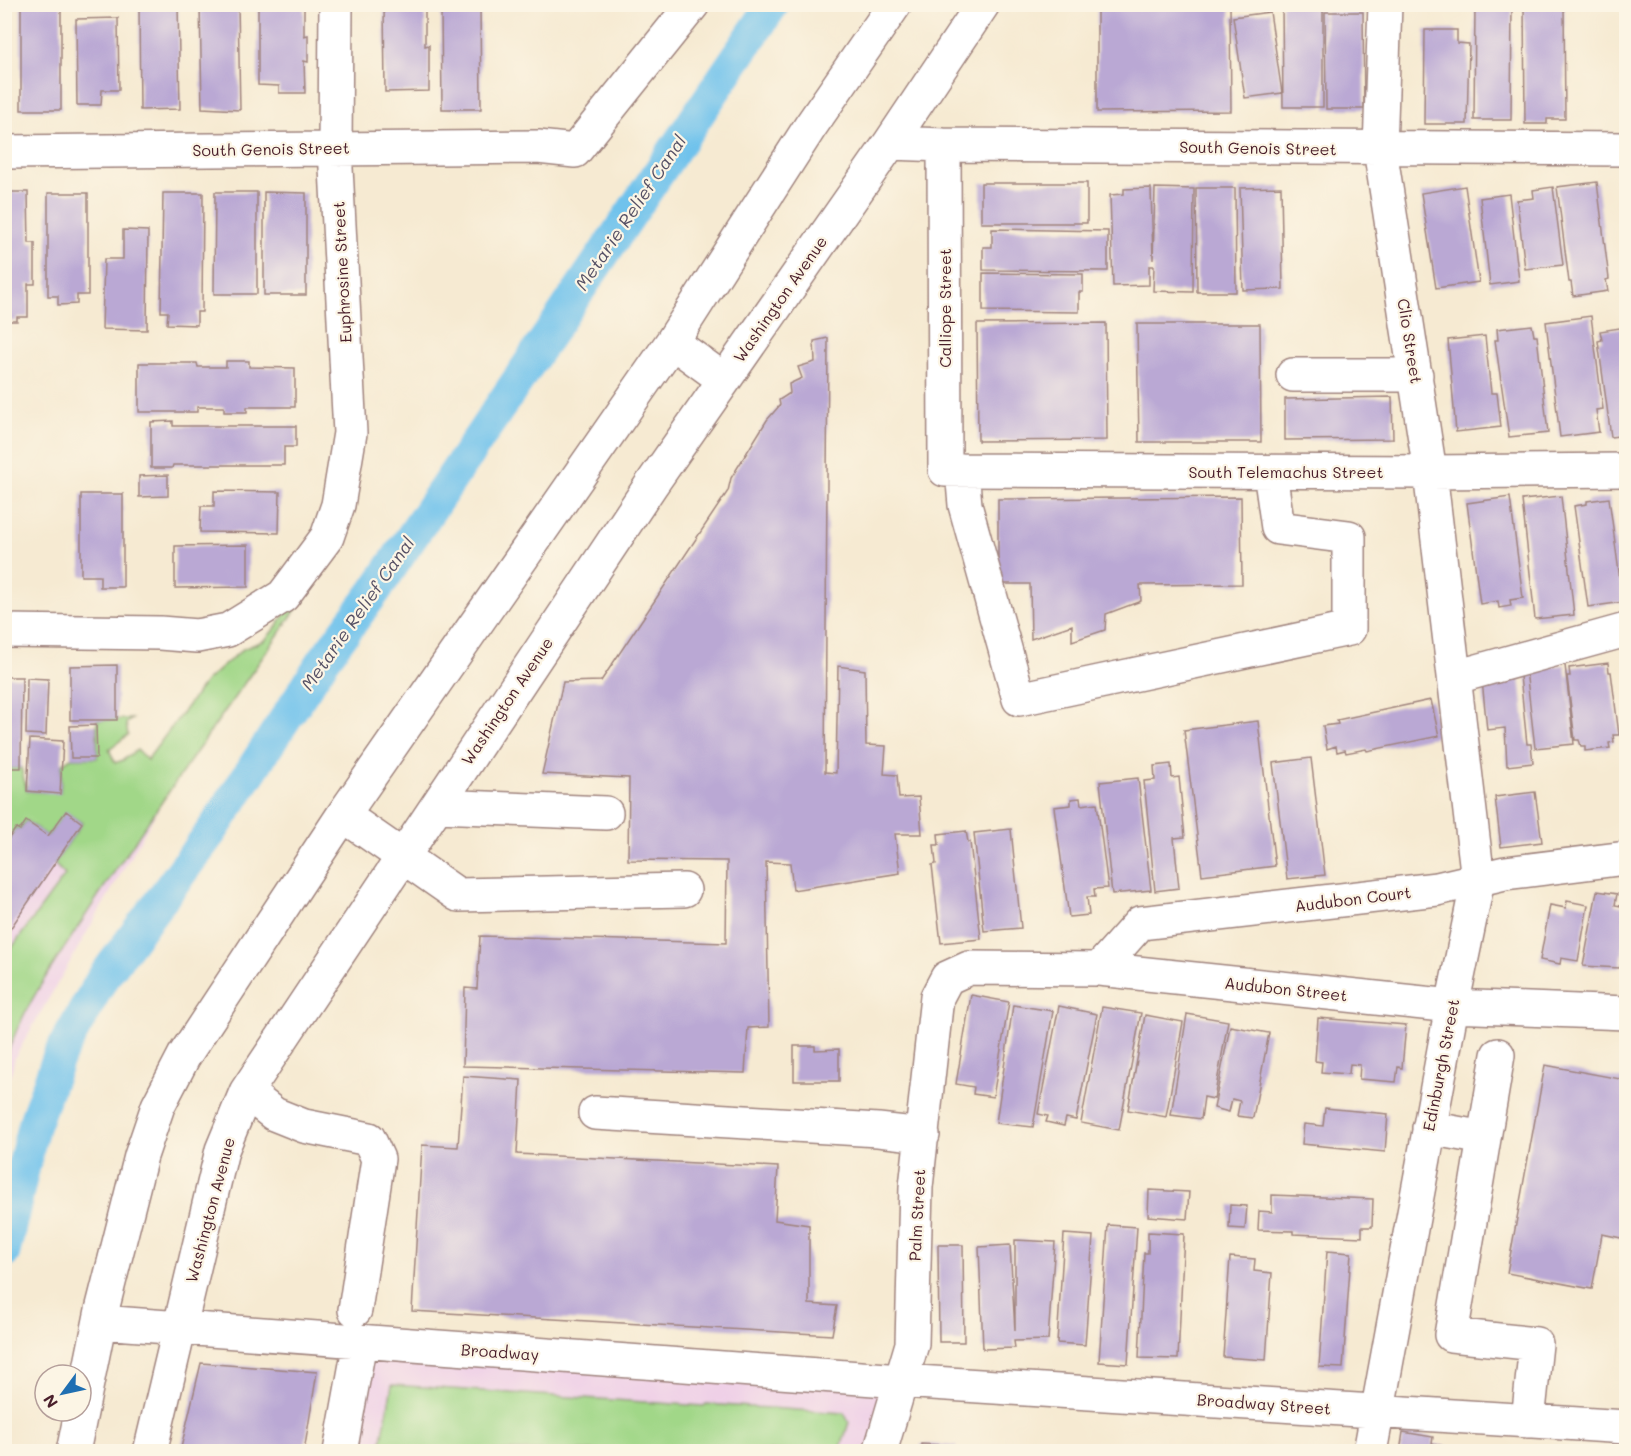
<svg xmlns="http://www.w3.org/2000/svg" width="1631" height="1456" viewBox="0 0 1631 1456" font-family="Mali,sans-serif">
<rect width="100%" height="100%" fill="#fcf5e5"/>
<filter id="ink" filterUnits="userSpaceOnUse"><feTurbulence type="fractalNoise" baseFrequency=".0167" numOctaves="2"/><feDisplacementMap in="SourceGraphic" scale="12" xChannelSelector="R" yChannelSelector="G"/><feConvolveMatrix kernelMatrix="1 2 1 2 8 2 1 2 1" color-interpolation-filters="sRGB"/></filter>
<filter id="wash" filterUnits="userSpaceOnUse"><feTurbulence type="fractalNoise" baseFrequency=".008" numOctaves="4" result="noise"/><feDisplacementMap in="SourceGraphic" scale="24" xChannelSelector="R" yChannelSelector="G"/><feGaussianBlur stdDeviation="1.35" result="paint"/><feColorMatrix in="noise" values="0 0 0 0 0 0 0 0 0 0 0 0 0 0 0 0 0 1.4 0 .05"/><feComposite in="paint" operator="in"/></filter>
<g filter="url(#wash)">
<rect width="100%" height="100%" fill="#f6ead2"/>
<path fill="#efd0e7" d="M171,787L15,1057L5,1099V822Z
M360,1342L901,1381L880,1451L340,1452Z"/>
<path fill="#a1d788" stroke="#767b5a" stroke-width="1.5" d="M304,584L311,588C237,694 162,799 91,907C60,956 22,1006 5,1061V957L65,875L54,864L82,823L66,812L48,836L26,821L20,830L16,828L5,845V768H21L27,791L60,793L62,764L71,758H97V720L132,719L126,723L128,735L109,749L115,763L123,760L137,750L147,760L206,681L243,649L265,640L277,626Z
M392,1385L704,1406L706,1404L844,1413L849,1422L840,1451H380Z"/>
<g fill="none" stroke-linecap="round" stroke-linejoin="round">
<path stroke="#70c2ec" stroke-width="33" d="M4,1252L33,1127L59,1056L102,979L211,832L325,658L375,591L773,4"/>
</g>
<g id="blocks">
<path fill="#baa8d4" d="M21,4H61V110H21Z
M200,4H238L240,110L202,108Z
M384,4H425V46L429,45V91L385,92Z
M1097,4H1230L1231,111L1097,112Z
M1282,4H1323V107H1283Z
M1475,4H1512L1511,120H1474Z
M1524,4H1564L1565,119H1547V124H1525Z
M139,5H178L180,109L140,110Z
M258,5H304V36L308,35V62L304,61L305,93H279V86L258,85Z
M480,5L481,109H442L441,6Z
M1270,12L1282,93L1245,98L1233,17Z
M1325,12H1363L1364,109H1326Z
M118,18L119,90H102L101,105H77L76,19Z
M1425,30H1457V43L1469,44L1467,124H1424Z
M1597,182L1609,279L1606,280L1608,291L1573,296L1571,282H1569L1557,187Z
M981,183H1087V223H981Z
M1465,186L1479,282L1436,288L1421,193Z
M1281,187L1283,289L1243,290L1240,188Z
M1553,187L1563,265L1525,269L1517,200L1534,198L1533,190Z
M1151,188L1153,260L1155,188L1194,189L1193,292L1153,291L1154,266H1149V285L1113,286L1110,195L1124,194V189Z
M1196,188H1235L1236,292H1197Z
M5,192H28L29,243H35V284H28V317H17V321H4Z
M215,192H257V294H214Z
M264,192L306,193V295H264Z
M48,193H88V295H77V304L58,305V296H48Z
M163,193H203L202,312H197V325L167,324L168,312H161Z
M1509,194L1519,281L1490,285L1480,198Z
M992,229L1108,231V271L983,270V247H992Z
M123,230L148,231L147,330L102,329L104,259H123Z
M983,273L1083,274V292H1079V312L983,311Z
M1591,316L1603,409L1596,410L1599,432L1560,437L1546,322Z
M1106,323L1107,440L978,441L977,324Z
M1137,324H1260L1261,442H1139Z
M1532,325L1534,336H1537L1548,433L1509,437L1495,340H1498L1497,329Z
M1626,327V435L1611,437L1598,341L1602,340L1600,331Z
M1485,336L1491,393H1497L1501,427L1456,432L1448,340Z
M828,338L825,772L836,773L838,666L865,670L866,745L886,746L884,774L897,775L899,798L919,797L922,834H895L900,873L793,890L790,863L766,862L769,1027L748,1028L745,1073L463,1066L465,988L477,989L480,936L726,943L727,861L628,860L629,778L542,774L563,682L601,681L728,491L731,478L767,420L780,405L779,400L790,393L789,384L802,378L798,367L815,362L814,341Z
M226,361H249V367L295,368V407H247V412H224V407H197V412H139V363H197L198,367H226Z
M1392,397L1393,439L1285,440V399Z
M173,421V426H296V447H284V465H173L172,468H151V422Z
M168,475V496L139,497V476Z
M4,479H7V513H4Z
M214,491L280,492L279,533L200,532L201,506H214Z
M81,494H123V587H100V576H81Z
M1561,496L1574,615L1535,619L1522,500Z
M1241,497L1242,584L1140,585L1141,601L1106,614L1105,630L1072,641V625L1031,639L1030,584H998V499Z
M1510,497L1523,598L1510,600L1511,606L1499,608L1498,601L1480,604L1467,503Z
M1609,498L1623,602L1588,607L1574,506L1587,504V501Z
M1626,513V545H1625L1621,514Z
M248,545V587L175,588V546Z
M1608,663L1609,672H1611L1619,735H1613L1614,742L1609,743L1610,748L1585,751V746H1581L1579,740H1575L1567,676H1570L1569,668Z
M117,665V720H70V666Z
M1565,665L1574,744L1535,748L1526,670Z
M1520,676L1527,744H1531L1533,763L1507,766L1505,728L1487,730L1482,680Z
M4,677H22L21,768H4Z
M27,678L48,679L46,735L26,734Z
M1431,700L1439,736L1367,751L1366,749L1346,753L1345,750L1337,752L1336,746L1327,749L1323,726L1338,724L1337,720Z
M1258,721L1275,866L1202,875L1184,730Z
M96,725L97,758H71L70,726Z
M30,739L63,741L60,794L27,791Z
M1622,743H1626V767H1625Z
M1311,758L1325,875L1287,879L1273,763Z
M1171,764L1172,778L1179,777L1185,837L1174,838L1179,888L1155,891L1144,781L1155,780L1154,766Z
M1138,778L1151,890L1112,894L1100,782Z
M1535,792L1542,842L1501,847L1495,797Z
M1080,798L1081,805L1097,803L1108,888L1094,889L1095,897H1087L1089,915L1069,917L1054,807L1071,805V799Z
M66,811L82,823L4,938V845L16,828L20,830L26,821L48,836Z
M1011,829L1021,928L984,931L974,833Z
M966,831L968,842H970L981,939L941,943L932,865L936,864L934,845H939L938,834Z
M1597,891L1617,894L1615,905L1626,907V932L1620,968L1583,966Z
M1567,901L1588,905L1578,961L1561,958L1560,964L1540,960L1550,905L1566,908Z
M971,995L1009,1002L993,1097L973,1094L974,1087L956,1084Z
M1013,1005L1053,1011L1033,1127L996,1123Z
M1059,1006L1097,1014L1076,1120L1066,1118L1064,1126L1046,1122L1048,1116L1038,1114Z
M1102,1007L1141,1013L1119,1130L1081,1123Z
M1187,1014L1228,1021L1214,1099L1204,1097L1201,1119L1171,1115Z
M1145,1015L1183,1022L1166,1117L1128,1110Z
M1318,1018L1406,1025L1402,1068L1398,1067L1396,1082L1359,1079L1360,1065L1350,1064L1349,1074L1321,1072L1322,1062L1315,1061Z
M1230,1026L1269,1033L1253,1118L1237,1116L1240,1101L1232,1099L1229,1112L1214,1108Z
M794,1046H815V1050L839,1049V1081H794Z
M1545,1065L1626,1080V1239L1602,1234L1592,1289L1507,1273Z
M463,1076L521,1080L517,1154L778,1167L775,1220L809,1225V1304L837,1306L832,1335L412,1311L422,1145L458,1147Z
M1325,1108L1388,1114L1385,1152L1302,1144L1304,1124L1323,1126Z
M1149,1190L1189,1192L1187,1219L1148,1216Z
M1272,1195L1373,1199L1372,1227H1362V1237L1293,1234V1231L1258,1230L1259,1211L1272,1212Z
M1230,1205L1247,1206L1245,1229L1229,1228Z
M1108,1225L1137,1227L1128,1364L1099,1362Z
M1148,1232L1184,1234L1178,1359L1139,1358L1144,1253H1148Z
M1064,1234L1093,1236L1085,1345L1057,1343Z
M1015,1240L1055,1242L1048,1340L1014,1341L1015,1348L983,1349L979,1247L1010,1245L1015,1331Z
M938,1245H963L964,1342H939Z
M1327,1251L1351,1253L1343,1368L1319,1367Z
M1230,1257L1255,1259L1254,1271L1272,1273L1266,1360L1223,1357Z
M201,1363L317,1372L304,1452H180Z
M1403,1432L1433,1437L1432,1444L1450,1447V1452H1400Z
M921,1444L956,1446V1452H921Z"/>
</g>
</g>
<g filter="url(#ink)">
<use href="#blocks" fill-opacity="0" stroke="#a0847e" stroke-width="1.5"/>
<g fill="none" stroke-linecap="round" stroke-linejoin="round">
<g stroke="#a0847e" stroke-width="36">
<path id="minor" d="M890,143L944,145L1626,149
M944,145L945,470L1430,472L1626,470
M4,152L538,147L575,151L693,4
M672,342L723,379
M1293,375H1416
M962,470L965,505L1019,699L1349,629V537L1278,528L1270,472
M4,631L160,633L197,636L228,630L283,596L327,537L338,505L350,433L335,149L336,4
M1456,677L1626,630
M437,806L606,813
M343,815L458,895L684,890
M1099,969L1140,923L1437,889L1505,873L1626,858
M1498,1055L1451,1335L1536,1344L1528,1421
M246,1092L274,1114L304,1126L369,1139L378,1159L355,1310
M595,1113L878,1130L923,1135
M1429,1128L1484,1138
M100,1322L901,1381L1626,1427
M73,1452L102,1310L141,1156L158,1106L184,1056L343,815L672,342L810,127L895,4
M150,1452L222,1150L246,1092L651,485L890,143L983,4
M340,1452L360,1342
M880,1452L912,1344L916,1187L937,997L947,978L969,968L1099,969L1452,1006L1626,1013
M1370,1452L1452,1006L1478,880L1430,472L1380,149L1385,4"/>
</g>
<use href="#minor" stroke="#fff" stroke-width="33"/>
</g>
</g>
<g text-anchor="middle" stroke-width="4.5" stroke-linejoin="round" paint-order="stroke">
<g font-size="16" fill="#4a1f2b" stroke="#fcf5e5">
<text transform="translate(1258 148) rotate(1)" y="6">South Genois Street</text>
<text transform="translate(271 149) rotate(-1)" y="6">South Genois Street</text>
<text transform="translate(342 272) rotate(-93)" y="6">Euphrosine Street</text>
<text transform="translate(780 299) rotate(-55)" y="6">Washington Avenue</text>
<text transform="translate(945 308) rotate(-90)" y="6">Calliope Street</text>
<text transform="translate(1410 341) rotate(81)" y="6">Clio Street</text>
<text x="1286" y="478">South Telemachus Street</text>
<text transform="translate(507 701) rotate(-56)" y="6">Washington Avenue</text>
<text transform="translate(1353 899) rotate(-7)" y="6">Audubon Court</text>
<text transform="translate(1286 989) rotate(6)" y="6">Audubon Street</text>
<text transform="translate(1441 1065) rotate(-79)" y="6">Edinburgh Street</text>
<text transform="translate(210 1210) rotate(-75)" y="6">Washington Avenue</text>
<text transform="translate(917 1215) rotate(-87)" y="6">Palm Street</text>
<text transform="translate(500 1352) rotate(4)" y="6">Broadway</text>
<text transform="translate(1264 1404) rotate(4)" y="6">Broadway Street</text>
</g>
<g font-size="18" font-style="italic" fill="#555065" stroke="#fcf5e5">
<text transform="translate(631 213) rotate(-56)" y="6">Metarie Relief Canal</text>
<text transform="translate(358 614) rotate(-55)" y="6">Metarie Relief Canal</text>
</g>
</g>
<rect width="1631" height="1456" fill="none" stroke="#fcf5e5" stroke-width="24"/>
<g transform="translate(63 1393) rotate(237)"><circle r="28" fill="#fcf5e5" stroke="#b59f9b" stroke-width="1.5"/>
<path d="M0-4.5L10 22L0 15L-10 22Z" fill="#1f6fb2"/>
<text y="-9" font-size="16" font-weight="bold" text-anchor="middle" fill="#4a1f2b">N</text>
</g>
</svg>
